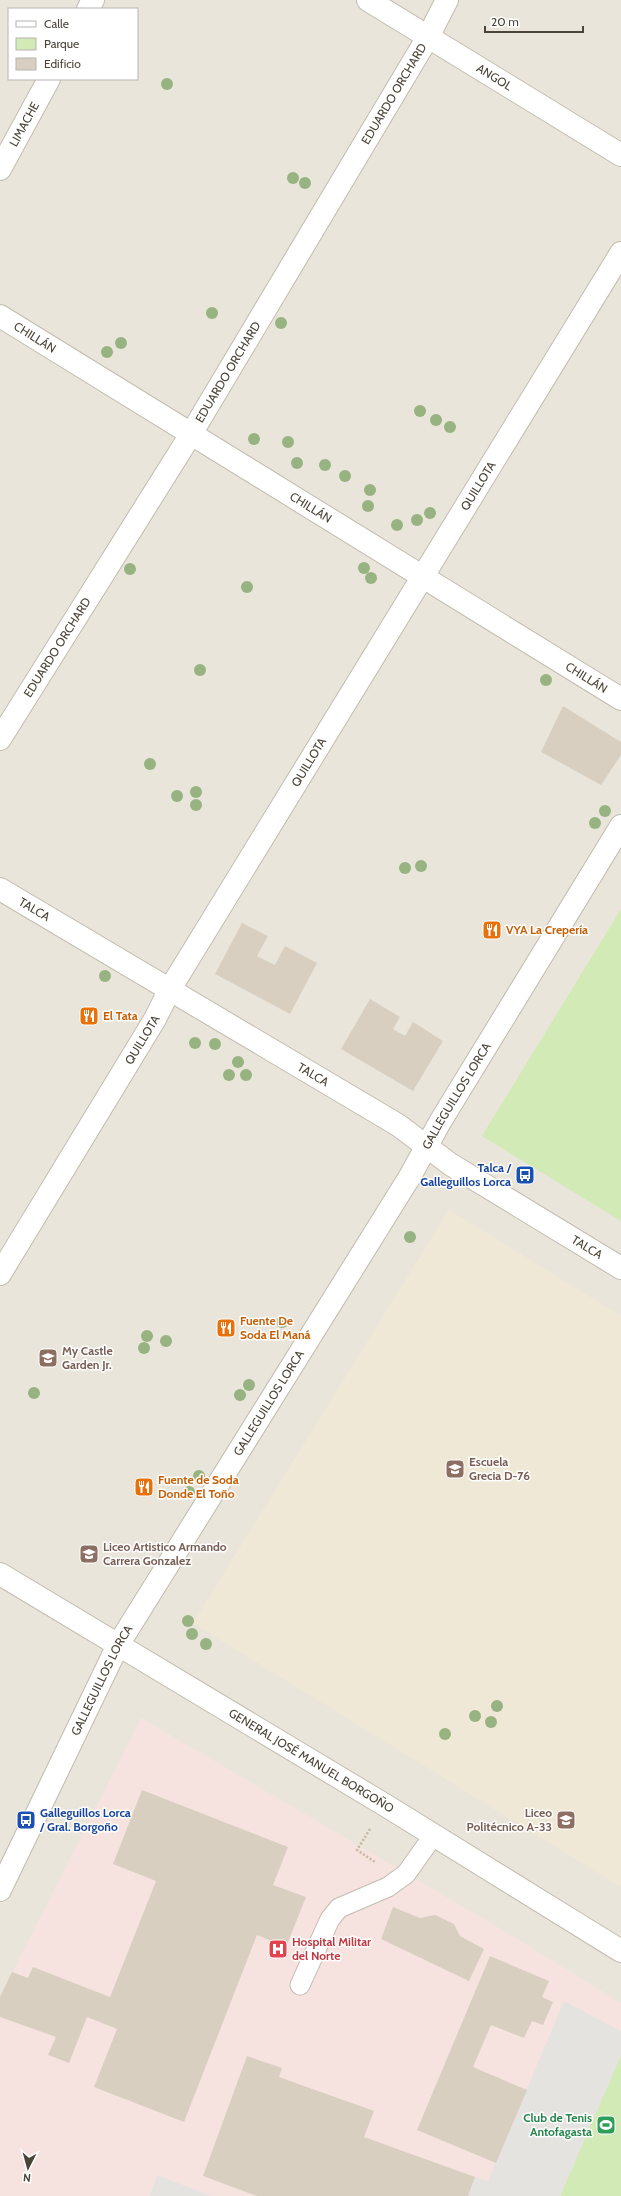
<svg xmlns="http://www.w3.org/2000/svg" width="621" height="2196" viewBox="0 0 621 2196" font-family="Cabin,sans-serif">
<rect width="100%" height="100%" fill="#f6f3ec"/>
<path fill="#eae5da" fill-rule="evenodd" d="M0,0H621V2196H0ZM9,9H137V79H9Z"/>
<path fill="#efe8d6" d="M449,1210L621,1316V1887L193,1623Z"/>
<path fill="#f6e3e0" d="M141,1718L494,1925L621,2003V2055L560,2196H0V1997Z"/>
<path fill="#d2eab5" d="M621,909V1221L482,1136Z
M621,2055V2196H560Z"/>
<path fill="#e5e3e0" d="M564,2001L621,2031V2055L560,2196H468L475,2177L488,2181Z
M157,2175L212,2196H150Z"/>
<path fill="#d8cfc1" d="M563,706L621,742V755L601,785L541,752Z
M242,923L268,936L257,956L275,965L285,946L317,963L290,1014L215,974Z
M370,999L400,1017L393,1029L405,1036L413,1022L443,1041L413,1091L341,1049Z
M142,1790L288,1847L273,1885L306,1897L286,1947L257,1935L184,2122L94,2087L117,2029L87,2017L69,2063L48,2055L56,2037L0,2017V1997L12,1972L28,1978L33,1967L110,1997L156,1881L113,1864Z
M393,1907L420,1918L435,1915L454,1924L460,1936L484,1949L469,1981L381,1939Z
M490,1956L549,1981L542,1997L553,2002L543,2025L532,2021L524,2038L491,2025L473,2067L527,2090L496,2163L417,2130Z
M247,2056L282,2068L279,2077L374,2111L364,2137L475,2177L468,2196H257L203,2176Z"/>
<g fill="none" stroke-linecap="round" stroke-linejoin="round">
<g stroke="#c2bbae" stroke-width="21">
<path id="service" d="M300,1985L330,1919L339,1908L388,1887L406,1874L433,1836"/>
</g>
<g stroke="#c2bbae" stroke-width="24">
<g id="minor">
<path id="s1" d="M368,0L621,155"/>
<path d="M88,9L93,0"/>
<path id="s2" d="M0,169L49,79"/>
<path id="s3" d="M0,316L621,699"/>
<path id="s4" d="M0,739L191,434L428,37L447,0"/>
<path id="s5" d="M0,889L398,1125L450,1164L621,1268"/>
<path id="s6" d="M0,1274L155,1019L170,989L621,253"/>
<path id="s7" d="M0,1890L118,1645L409,1178L440,1122L621,826"/>
</g>
</g>
<g stroke="#c2bbae" stroke-width="24">
<g id="tertiary">
<path id="s8" d="M0,1574L385,1805L621,1951"/>
</g>
</g>
<path stroke="#c4b79f" stroke-width="2.5" stroke-dasharray="2 2" stroke-linecap="butt" d="M370,1829L357,1850L375,1862"/>
<use href="#service" stroke="#fff" stroke-width="19"/>
<use href="#minor" stroke="#fff" stroke-width="22"/>
<use href="#tertiary" stroke="#fff" stroke-width="22"/>
</g>
<g fill="#97b381">
<circle cx="167" cy="84" r="6"/>
<circle cx="293" cy="178" r="6"/>
<circle cx="305" cy="183" r="6"/>
<circle cx="212" cy="313" r="6"/>
<circle cx="281" cy="323" r="6"/>
<circle cx="121" cy="343" r="6"/>
<circle cx="107" cy="352" r="6"/>
<circle cx="420" cy="411" r="6"/>
<circle cx="436" cy="420" r="6"/>
<circle cx="450" cy="427" r="6"/>
<circle cx="254" cy="439" r="6"/>
<circle cx="288" cy="442" r="6"/>
<circle cx="297" cy="463" r="6"/>
<circle cx="325" cy="465" r="6"/>
<circle cx="345" cy="476" r="6"/>
<circle cx="370" cy="490" r="6"/>
<circle cx="368" cy="506" r="6"/>
<circle cx="430" cy="513" r="6"/>
<circle cx="417" cy="520" r="6"/>
<circle cx="397" cy="525" r="6"/>
<circle cx="364" cy="568" r="6"/>
<circle cx="130" cy="569" r="6"/>
<circle cx="371" cy="578" r="6"/>
<circle cx="247" cy="587" r="6"/>
<circle cx="200" cy="670" r="6"/>
<circle cx="546" cy="680" r="6"/>
<circle cx="150" cy="764" r="6"/>
<circle cx="196" cy="792" r="6"/>
<circle cx="177" cy="796" r="6"/>
<circle cx="196" cy="805" r="6"/>
<circle cx="605" cy="811" r="6"/>
<circle cx="595" cy="823" r="6"/>
<circle cx="421" cy="866" r="6"/>
<circle cx="405" cy="868" r="6"/>
<circle cx="105" cy="976" r="6"/>
<circle cx="195" cy="1043" r="6"/>
<circle cx="215" cy="1044" r="6"/>
<circle cx="238" cy="1062" r="6"/>
<circle cx="229" cy="1075" r="6"/>
<circle cx="246" cy="1075" r="6"/>
<circle cx="410" cy="1237" r="6"/>
<circle cx="282" cy="1322" r="6"/>
<circle cx="147" cy="1336" r="6"/>
<circle cx="166" cy="1341" r="6"/>
<circle cx="144" cy="1348" r="6"/>
<circle cx="249" cy="1385" r="6"/>
<circle cx="34" cy="1393" r="6"/>
<circle cx="240" cy="1395" r="6"/>
<circle cx="199" cy="1476" r="6"/>
<circle cx="189" cy="1492" r="6"/>
<circle cx="188" cy="1621" r="6"/>
<circle cx="192" cy="1634" r="6"/>
<circle cx="206" cy="1644" r="6"/>
<circle cx="497" cy="1706" r="6"/>
<circle cx="475" cy="1716" r="6"/>
<circle cx="491" cy="1722" r="6"/>
<circle cx="445" cy="1734" r="6"/>
</g>
<defs>
<g id="restaurant-square" transform="scale(1)"><rect x="-9" y="-9" width="18" height="18" rx="4" fill="#e8710a" stroke="#fff"/><path d="M-5-6h1v4h1v-4h1v4h1v-4h1v5L-1.5 .5V6h-2V.5L-5-1ZM5-6V6H3V1.5H1.5Q1.5-4 5-6Z" fill="#fff"/></g>
<g id="bus-square" transform="scale(1)"><rect x="-9" y="-9" width="18" height="18" rx="4" fill="#1a4fb4" stroke="#fff"/><path d="M-5-6H5V4H4V6H2V4H-2V6H-4V4H-5ZM-3.5-4V0h7V-4ZM-3.5 1.2v1.5H-2V1.2ZM2 1.2v1.5H3.5V1.2Z" fill="#fff"/></g>
<g id="school-square" transform="scale(1)"><rect x="-9" y="-9" width="18" height="18" rx="4" fill="#8d6e63" stroke="#fff"/><path d="M0-5L7-2L0 1L-7-2ZM-4 1L0 2.5L4 1V4Q0 6-4 4Z" fill="#fff"/></g>
<g id="hospital-square" transform="scale(1)"><rect x="-9" y="-9" width="18" height="18" rx="4" fill="#e0444e" stroke="#fff"/><path d="M-5-5h3v3.5h4V-5h3V5h-3V1.5h-4V5h-3Z" fill="#fff"/></g>
<g id="stadium-square" transform="scale(1)"><rect x="-9" y="-9" width="18" height="18" rx="4" fill="#2e9e5b" stroke="#fff"/><path d="M0-5a6.5 5 0 1 0 0 10a6.5 5 0 1 0 0-10ZM-3.5-1.8h7v3.6h-7Z" fill="#fff"/></g>
</defs>
<g fill-rule="evenodd">
<use href="#restaurant-square" x="492" y="930"/>
<use href="#restaurant-square" x="89" y="1016"/>
<use href="#bus-square" x="525" y="1175"/>
<use href="#restaurant-square" x="226" y="1328"/>
<use href="#school-square" x="48" y="1358"/>
<use href="#school-square" x="455" y="1469"/>
<use href="#restaurant-square" x="144" y="1487"/>
<use href="#school-square" x="89" y="1554"/>
<use href="#bus-square" x="26" y="1820"/>
<use href="#school-square" x="566" y="1820"/>
<use href="#hospital-square" x="278" y="1949"/>
<use href="#stadium-square" x="606" y="2125"/>
</g>
<g text-anchor="middle" stroke-width="3" stroke-linejoin="round" paint-order="stroke">
<g font-size="12" fill="#4b4439" stroke="#fff">
<text dy="4" stroke="none"><textPath href="#s1" startOffset="148">ANGOL</textPath></text>
<text dy="4" stroke="none"><textPath href="#s4" startOffset="756">EDUARDO ORCHARD</textPath></text>
<text dy="4" stroke="none"><textPath href="#s2" startOffset="51">LIMACHE</textPath></text>
<text dy="4" stroke="none"><textPath href="#s3" startOffset="41">CHILLÁN</textPath></text>
<text dy="4" stroke="none"><textPath href="#s4" startOffset="432">EDUARDO ORCHARD</textPath></text>
<text dy="4" stroke="none"><textPath href="#s6" startOffset="922">QUILLOTA</textPath></text>
<text dy="4" stroke="none"><textPath href="#s3" startOffset="365">CHILLÁN</textPath></text>
<text dy="4" stroke="none"><textPath href="#s4" startOffset="108">EDUARDO ORCHARD</textPath></text>
<text dy="4" stroke="none"><textPath href="#s3" startOffset="689">CHILLÁN</textPath></text>
<text dy="4" stroke="none"><textPath href="#s6" startOffset="598">QUILLOTA</textPath></text>
<text dy="4" stroke="none"><textPath href="#s5" startOffset="40">TALCA</textPath></text>
<text dy="4" stroke="none"><textPath href="#s6" startOffset="274">QUILLOTA</textPath></text>
<text dy="4" stroke="none"><textPath href="#s5" startOffset="364">TALCA</textPath></text>
<text dy="4" stroke="none"><textPath href="#s7" startOffset="917">GALLEGUILLOS LORCA</textPath></text>
<text dy="4" stroke="none"><textPath href="#s5" startOffset="688">TALCA</textPath></text>
<text dy="4" stroke="none"><textPath href="#s7" startOffset="557">GALLEGUILLOS LORCA</textPath></text>
<text dy="4" stroke="none"><textPath href="#s7" startOffset="233">GALLEGUILLOS LORCA</textPath></text>
<text dy="4" stroke="none"><textPath href="#s8" startOffset="363">GENERAL JOSÉ MANUEL BORGOÑO</textPath></text>
</g>
<g font-size="12" font-weight="bold" fill="#c56008" stroke="#fff" text-anchor="start">
<text x="506" y="934">VYA La Crepería</text>
<text x="103" y="1020">El Tata</text>
<text x="240" y="1325">Fuente De<tspan x="240" dy="14">Soda El Maná</tspan></text>
<text x="158" y="1484">Fuente de Soda<tspan x="158" dy="14">Donde El Toño</tspan></text>
</g>
<g font-size="12" font-weight="bold" fill="#164399" stroke="#fff" text-anchor="end">
<text x="511" y="1172">Talca /<tspan x="511" dy="14">Galleguillos Lorca</tspan></text>
<text x="40" y="1817" text-anchor="start">Galleguillos Lorca<tspan x="40" dy="14">/ Gral. Borgoño</tspan></text>
</g>
<g font-size="12" font-weight="bold" fill="#785e54" stroke="#fff" text-anchor="start">
<text x="62" y="1355">My Castle<tspan x="62" dy="14">Garden Jr.</tspan></text>
<text x="469" y="1466">Escuela<tspan x="469" dy="14">Grecia D-76</tspan></text>
<text x="103" y="1551">Liceo Artistico Armando<tspan x="103" dy="14">Carrera Gonzalez</tspan></text>
<text x="552" y="1817" text-anchor="end">Liceo<tspan x="552" dy="14">Politécnico A-33</tspan></text>
</g>
<g font-size="12" font-weight="bold" fill="#be3a42" stroke="#fff" text-anchor="start">
<text x="292" y="1946">Hospital Militar<tspan x="292" dy="14">del Norte</tspan></text>
</g>
<g font-size="12" font-weight="bold" fill="#27864d" stroke="#fff" text-anchor="end">
<text x="592" y="2122">Club de Tenis<tspan x="592" dy="14">Antofagasta</tspan></text>
</g>
</g>
<rect x="8" y="8" width="130" height="72" fill="#ffffff" stroke="#b7b4b0"/>
<rect x="16" y="21" width="20" height="6" fill="#ffffff" stroke="#b7b4b0"/>
<text x="44" y="28" font-size="12" fill="#4b4439">Calle</text>
<rect x="16" y="38" width="20" height="12" fill="#d2eab5" stroke="#b7b4b0"/>
<text x="44" y="48" font-size="12" fill="#4b4439">Parque</text>
<rect x="16" y="58" width="20" height="12" fill="#d8cfc1" stroke="#b7b4b0"/>
<text x="44" y="68" font-size="12" fill="#4b4439">Edificio</text>
<g transform="translate(28 2168) rotate(186)" stroke="#ffffff" stroke-width="3" paint-order="stroke">
<path d="M0-3L7 15L0 10L-7 15Z" fill="#4b4439"/>
<text y="-6" font-size="11" font-weight="bold" text-anchor="middle" fill="#4b4439">N</text>
</g>
<path d="M485 26v6h98v-6" fill="none" stroke="#4b4439" stroke-width="2"/>
<text x="491" y="26" font-size="12" fill="#4b4439" stroke="#ffffff" stroke-width="3" paint-order="stroke">20 m</text>
</svg>
